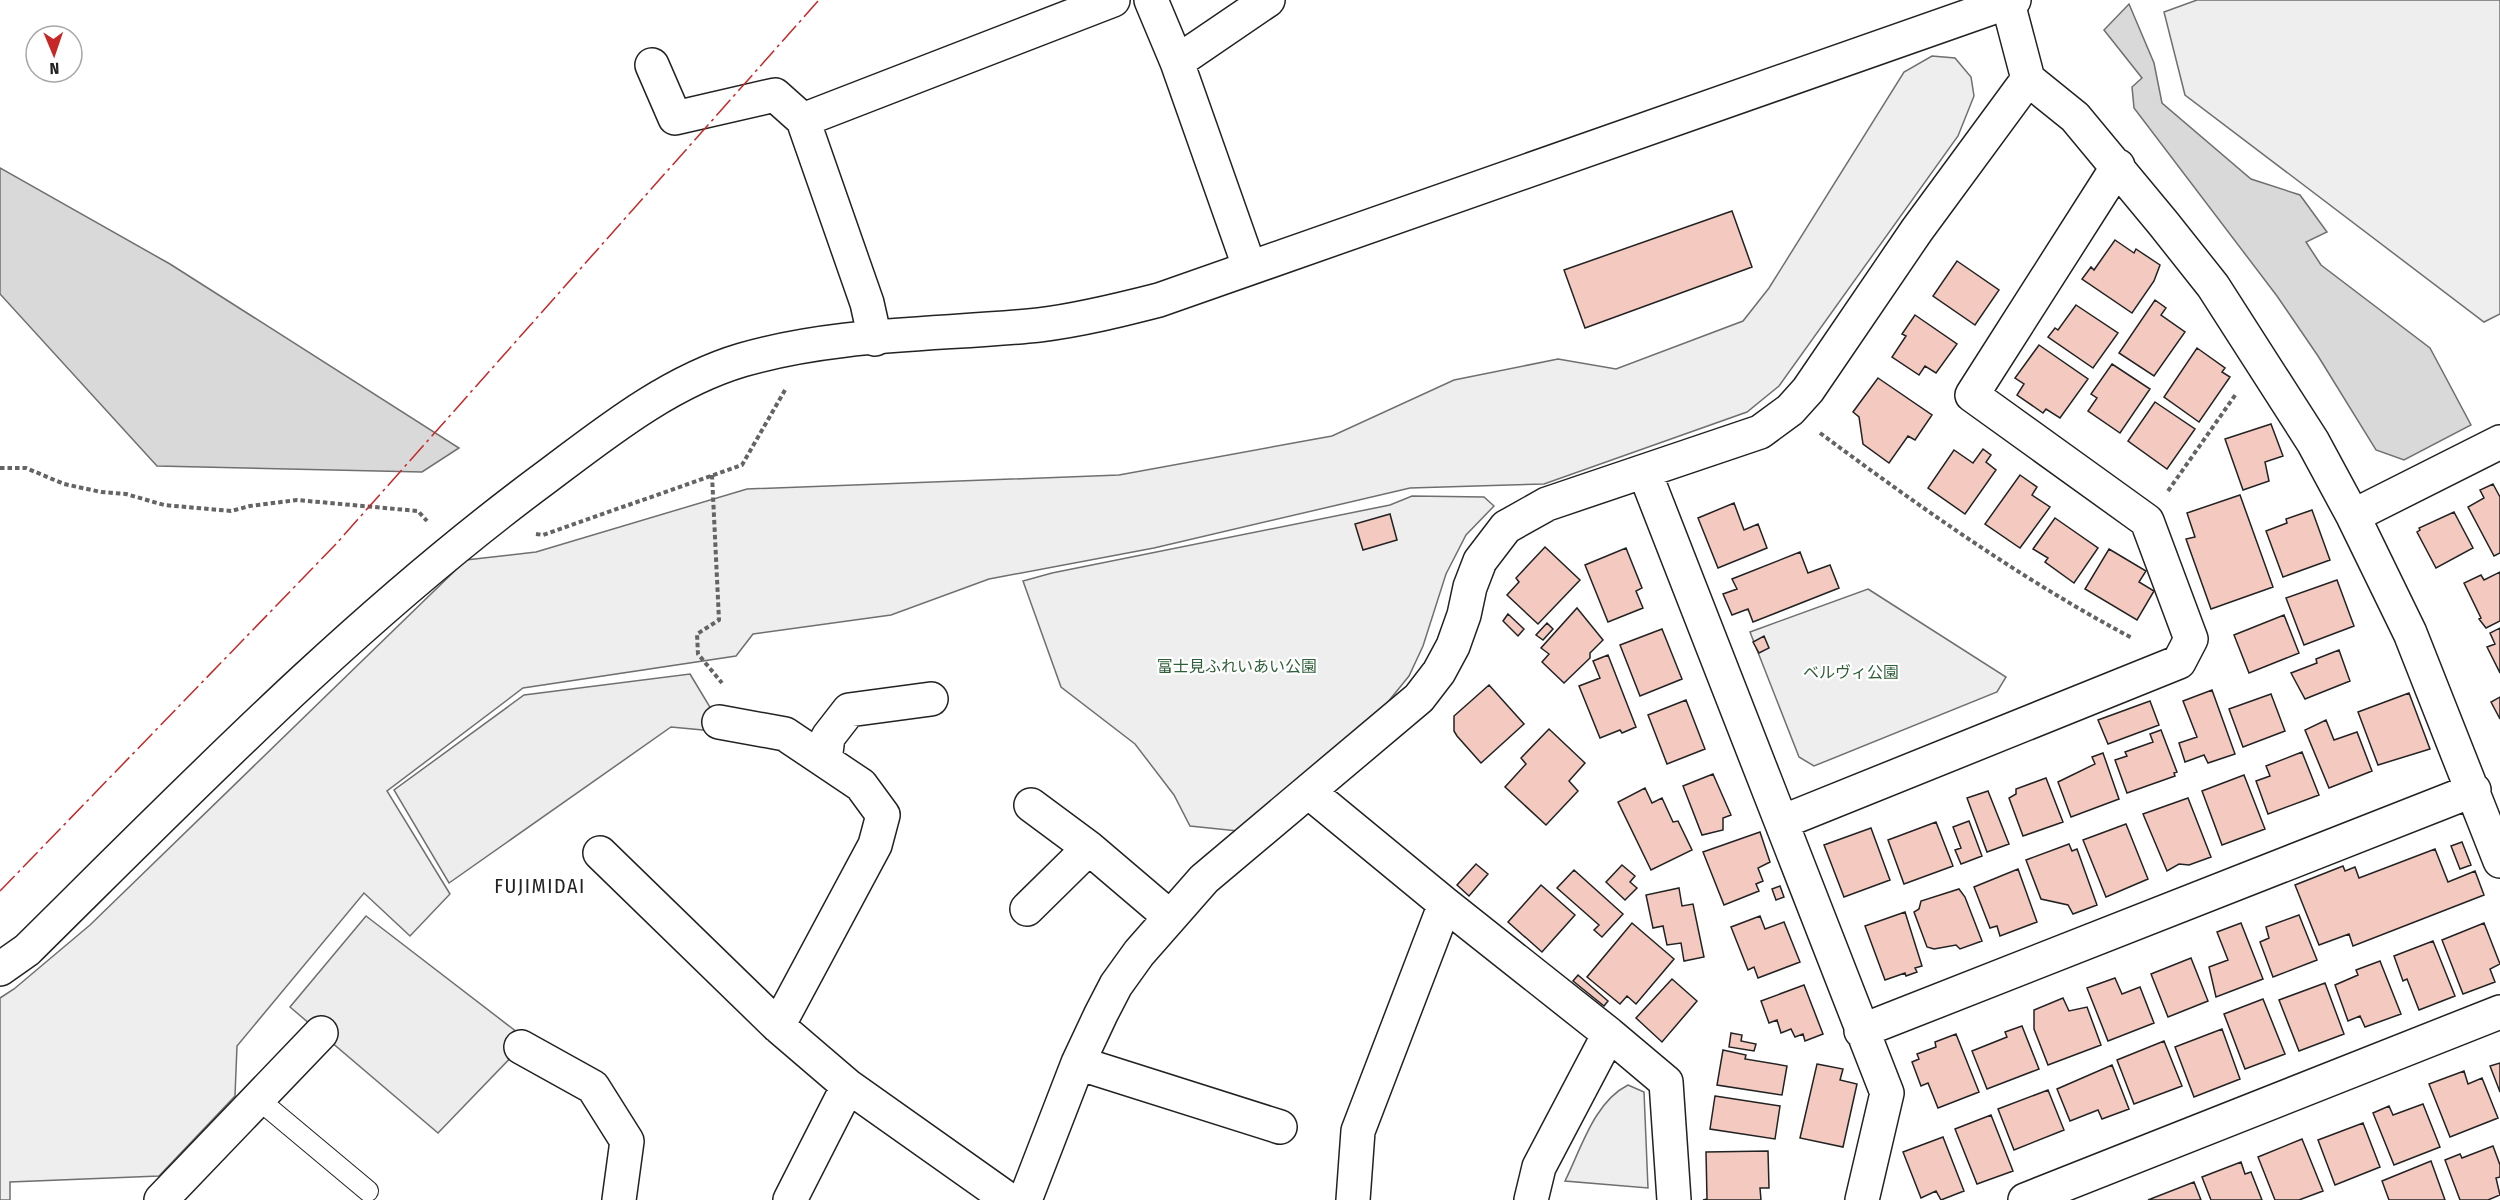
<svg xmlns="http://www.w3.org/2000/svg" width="2500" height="1200" viewBox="0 0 2500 1200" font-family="'Fira Sans Condensed','Noto Sans JP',sans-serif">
<rect width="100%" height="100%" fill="#fff"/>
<path fill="#eee" stroke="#6f6f6f" stroke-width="1.5" d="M2197,0H2500V314L2484,322L2185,95L2164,12Z
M1932,56L1955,58L1971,77L1974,96L1958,136L1779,386L1747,412L1544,484L1410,488L1154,548L989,579L891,615L753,634L736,656L523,688L387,791L450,894L410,936L364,893L237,1046L235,1096L159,1176L10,1182V1200H0V998L14,989L90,925L466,560L536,552L747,489L1119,475L1332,436L1454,380L1558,359L1616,369L1743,321L1769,288L1904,72Z
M1412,496L1484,497L1494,506L1466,535L1446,574L1423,646L1409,676L1370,724L1238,831L1190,826L1174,795L1135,744L1061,687L1023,581L1052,573L1390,505Z
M1868,589L2006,677L1997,692L1814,766L1799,757L1750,632Z
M1628,1085L1644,1092L1648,1188L1565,1181C1581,1149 1594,1102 1628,1085Z"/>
<path fill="#ededed" stroke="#6f6f6f" stroke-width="1.5" d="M690,674L725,732L671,727L449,883L394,790L524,695Z
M366,916L526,1039L521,1047L438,1133L290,1007Z"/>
<path fill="#d9d9d9" stroke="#6f6f6f" stroke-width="1.5" d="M2129,4L2154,63L2162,103L2251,179L2300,195L2327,232L2306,242L2321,265L2430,348L2471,425L2404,460L2376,450L2318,356L2277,296L2134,108L2132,87L2142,78L2104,30Z
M0,168L170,264L459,448L422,472L157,466L0,294Z"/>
<path fill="#f3c9c0" stroke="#222" stroke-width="1.5" d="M1732,211L1752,267L1585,328L1564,270Z
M2115,240L2134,253L2136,249L2160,265L2154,281L2132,313L2082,279L2091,267L2094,270Z
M1957,261L1999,290L1975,325L1933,296Z
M2155,300L2166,308L2161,315L2185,332L2154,376L2119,353Z
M2076,305L2118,333L2093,368L2048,337L2055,328L2058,330Z
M1915,315L1957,344L1936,373L1925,366L1919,375L1892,357L1906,336L1902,334Z
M2039,345L2088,379L2060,418L2046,409L2043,413L2017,395L2024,384L2015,378Z
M2197,348L2225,368L2222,372L2230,377L2199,422L2164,397Z
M2112,364L2150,389L2120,433L2088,411L2097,398L2091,394Z
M1878,378L1932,415L1915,440L1908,436L1889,463L1863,444L1859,417L1853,412Z
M2155,402L2195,429L2167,469L2128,441Z
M2271,424L2283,456L2265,462L2269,481L2243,490L2225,439Z
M1983,449L1991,455L1986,462L1996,470L1965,514L1928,488L1954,450L1973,463Z
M2020,475L2037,487L2032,495L2050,507L2020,548L1985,524Z
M2493,484L2500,497V553L2494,556L2468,507L2484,498L2480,490Z
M2240,495L2273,587L2211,609L2186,539L2195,537L2187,513Z
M1734,503L1744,530L1758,524L1767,548L1718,568L1698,518Z
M2312,510L2330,560L2283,577L2266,531L2287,523L2286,519Z
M2454,512L2473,548L2436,568L2417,532L2420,530L2419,528Z
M1390,514L1397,540L1363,550L1355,524Z
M2055,518L2098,548L2074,583L2045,562L2048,558L2033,549Z
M1545,547L1580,580L1538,624L1507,595L1519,582L1516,578Z
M1626,548L1642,588L1636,591L1643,608L1608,622L1585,565Z
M2109,549L2146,571L2139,582L2154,591L2137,620L2085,589Z
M1800,552L1808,573L1830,565L1839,588L1753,622L1748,609L1732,615L1723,594L1737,589L1732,579Z
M2500,572V621L2486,628L2479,619L2481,618L2464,583L2481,575L2484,580Z
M2337,580L2354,626L2304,645L2286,598Z
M1577,608L1603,640L1590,653V658L1564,683L1542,662L1549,654L1541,648Z
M1508,614L1524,629L1518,636L1503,621Z
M2284,615L2299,653L2249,673L2234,635Z
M1547,623L1553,629L1543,640L1536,635Z
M2500,628V673L2487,647L2495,644L2490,633Z
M1662,629L1682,679L1640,696L1620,645Z
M1764,636L1769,648L1759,653L1753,642Z
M2339,650L2350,681L2305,699L2291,673L2317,663L2316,659Z
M1608,655L1636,727L1622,733L1620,730L1600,738L1579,686L1600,678L1593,661Z
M1489,685L1524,724L1481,763L1457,736L1454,731V716Z
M2212,690L2235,754L2208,763L2204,755L2185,762L2179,743L2197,737L2183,701Z
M2409,693L2430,749L2378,765L2358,712Z
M2271,694L2285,731L2243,747L2229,709Z
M2500,697V719L2491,702Z
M1686,700L1705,749L1667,764L1648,715Z
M2150,701L2159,725L2108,744L2098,720Z
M2326,720L2334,740L2357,732L2372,771L2329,788L2305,730Z
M1549,729L1585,763L1569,781L1578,791L1546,825L1505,787L1526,764L1521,758Z
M2161,730L2177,772L2174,773L2175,776L2127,793L2115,760L2127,756L2125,752L2153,742L2150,734Z
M2302,752L2319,795L2268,814L2256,781L2270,776L2266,766Z
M2103,753L2119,799L2071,817L2058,782L2095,764L2092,757Z
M1713,774L1731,815L1723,818V830L1702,835L1683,786Z
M2244,775L2265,829L2222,845L2202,791Z
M2046,778L2063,822L2023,836L2009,798L2016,794V789Z
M1645,788L1652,803L1662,798L1673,822L1678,821L1692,850L1651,870L1618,802Z
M1988,791L2009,844L1987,852L1967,798Z
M2188,798L2211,857L2189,865L2179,864L2167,871L2143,814Z
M1969,821L1982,856L1961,864L1955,850L1961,848L1953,827Z
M1936,822L1953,866L1904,884L1888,840Z
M2126,824L2148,879L2106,897L2083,840Z
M1871,828L1890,880L1844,897L1824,845Z
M1760,832L1770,862L1758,868L1763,881L1756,884L1759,891L1724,905L1703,852Z
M2462,842L2471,865L2460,869L2451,846Z
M2069,844L2072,851L2077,849L2097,905L2073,914L2068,905L2041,899L2026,860Z
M2435,849L2448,882L2475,871L2484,895L2353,946L2349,934L2319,945L2295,885L2343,866L2345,871L2355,867L2359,878Z
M1476,864L1488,874L1469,896L1457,885Z
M1622,865L1635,876L1630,882L1637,888L1625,900L1606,882Z
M2018,869L2037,922L2000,936L1997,926L1990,928L1974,887Z
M1574,870L1623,914L1602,937L1594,930L1599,925L1557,888Z
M1541,885L1575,915L1542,952L1508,922Z
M1780,886L1784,897L1776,900L1772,889Z
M1679,888L1682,906L1693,904L1704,957L1684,961L1681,943L1667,945L1663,926L1653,928L1646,895Z
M1959,889L1965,897L1982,941L1960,949L1956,945L1934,949L1927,947L1914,912L1919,909L1921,901Z
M1905,912L1922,966L1915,968L1917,972L1906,976L1905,973L1885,980L1865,926Z
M2299,915L2317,960L2273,977L2260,942L2269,938L2266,927Z
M1760,916L1765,929L1784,922L1800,962L1758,978L1754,967L1748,970L1731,927Z
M1632,923L1674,959L1636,1004L1627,996L1620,1004L1587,977Z
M2241,923L2263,979L2216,997L2209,967L2228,960L2217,932Z
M2484,923L2500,964L2490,969L2495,982L2463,994L2442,940Z
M2433,941L2455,996L2419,1010L2407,979L2403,981L2394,956Z
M2191,958L2208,1001L2168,1017L2151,974Z
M2380,961L2401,1014L2365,1027L2360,1016L2348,1021L2335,985L2358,975L2356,970Z
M1578,975L1608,1001L1604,1006L1573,981Z
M2115,978L2122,994L2140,987L2154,1023L2108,1041L2087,988Z
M1672,979L1697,1001L1662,1042L1636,1018Z
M2325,983L2344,1034L2299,1051L2279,1000Z
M1804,985L1823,1034L1805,1041L1803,1034L1795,1037L1791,1029L1781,1033L1777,1020L1769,1023L1761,1001Z
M2063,998L2069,1011L2087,1007L2101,1045L2048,1065L2034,1029V1010Z
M2263,999L2285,1054L2245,1069L2224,1014Z
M2022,1026L2039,1069L1987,1089L1972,1051L2007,1037L2005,1032Z
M2222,1029L2240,1079L2194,1097L2175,1047Z
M1731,1033L1742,1035L1741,1041L1756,1044L1754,1051L1729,1047Z
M1956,1034L1979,1092L1938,1108L1928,1083L1921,1086L1912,1062L1919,1059L1917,1054L1936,1047L1935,1042Z
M2164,1041L2182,1086L2134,1104L2117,1060Z
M1723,1050L1746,1055L1745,1059L1787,1066L1782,1095L1717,1085Z
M2500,1063V1092L2490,1066Z
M1817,1064L1843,1069L1840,1080L1857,1084L1843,1147L1800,1138Z
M2112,1065L2129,1109L2102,1119L2098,1110L2070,1121L2057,1089Z
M2464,1071L2468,1084L2482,1078L2498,1118L2450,1137L2429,1084Z
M2048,1090L2064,1130L2014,1150L1998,1109Z
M1715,1096L1780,1106L1775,1139L1710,1129Z
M2423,1104L2440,1147L2394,1165L2373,1113L2389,1106L2393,1115Z
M1991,1115L2013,1171L1977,1184L1955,1129Z
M2363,1123L2380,1167L2335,1185L2318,1140Z
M1943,1137L1964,1191L1941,1200L1936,1191L1921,1198L1903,1152Z
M2302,1139L2323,1191L2299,1200H2275L2258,1157Z
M2493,1146L2500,1165V1177L2496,1178L2500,1195L2488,1200H2460L2445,1160L2460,1154L2462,1158Z
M1768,1151L1769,1188H1760L1761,1200H1703L1707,1199L1706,1152Z
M2431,1161L2445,1200H2389L2382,1181Z
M2241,1162L2245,1174L2251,1172L2262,1200H2211L2202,1177Z
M2194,1182L2201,1200H2148Z"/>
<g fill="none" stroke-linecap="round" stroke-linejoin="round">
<g stroke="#222" stroke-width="22">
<path id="service" d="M258,1099L368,1191"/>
</g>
<g stroke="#222" stroke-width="36">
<path id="minor" d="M1151,0L1177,62L1249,266
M1177,62L1268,0
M652,65L675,118L775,95L803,120L1113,0
M2028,79L2075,117L2163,223L2213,286L2313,442L2353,516L2410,633L2500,861
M803,120L867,303L875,339
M1645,473L1887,1093L1862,1200
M2353,516L2500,442
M719,722L785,734L861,785L883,815L875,845L778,1026
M825,760L828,737L849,710L931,699
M1309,792L1445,904L1609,1034L1666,1082L1674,1200
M1031,805L1089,848L1170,917
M1782,822L2179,662L2191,639L2147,521L1972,395L2118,166
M600,853L778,1026L848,1086L1009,1200
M1027,909L1089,848
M1861,1031L2474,790
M521,1047L593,1087L627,1141L619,1200
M1078,1063L1280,1127
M161,1200L321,1033
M790,1200L848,1086
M1025,1200L1078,1063L1101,1014L1116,985L1139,953L1204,879L1419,698L1439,672L1453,646L1464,615L1470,587L1480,561L1506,527L1547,504L1760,432L1790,410L1808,390L1917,230L2028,79L2008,3
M1353,1200L1358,1131L1445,904
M1531,1200L1539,1167L1609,1034
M2025,1200L2500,1012"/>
</g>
<g stroke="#222" stroke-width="36">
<path id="tertiary" d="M0,969L27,950C193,786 356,618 545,478C605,433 668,382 742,360C838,332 941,335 1039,325C1080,320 1120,310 1159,300L2014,0"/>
</g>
<path stroke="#646464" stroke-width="4" stroke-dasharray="4.5 3" stroke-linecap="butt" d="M1820,433C1920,507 2021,579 2132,638
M0,468H26L64,484L101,492L126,494L164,505L231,511L250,506L297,500L418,511L427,521
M712,475L719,620L697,634L698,654L722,683
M2168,491L2236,394
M536,534L543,535L742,465L785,390"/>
<use href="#service" stroke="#fff" stroke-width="20"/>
<use href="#minor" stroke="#fff" stroke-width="33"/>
<use href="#tertiary" stroke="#fff" stroke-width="33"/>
<path stroke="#c62828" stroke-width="1.5" stroke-dasharray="21 4.5 3 4.5" stroke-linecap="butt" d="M0,891L336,544L819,0"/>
</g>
<g text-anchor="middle" stroke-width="4.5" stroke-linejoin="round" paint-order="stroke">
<g font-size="16" fill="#2f5e38" stroke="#fff">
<text x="1237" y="672">富士見ふれいあい公園</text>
<text x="1851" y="678">ベルヴィ公園</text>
</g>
<g font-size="20" letter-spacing="1.5" fill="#222" stroke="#fff">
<text x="540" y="893">FUJIMIDAI</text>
</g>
</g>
<g transform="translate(54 54) rotate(178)"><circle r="28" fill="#ffffff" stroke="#a7a7a7" stroke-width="1.5"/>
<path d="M0-4.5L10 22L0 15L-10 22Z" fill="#c62828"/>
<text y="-9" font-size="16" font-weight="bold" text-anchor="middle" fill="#222222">N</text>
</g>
</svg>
